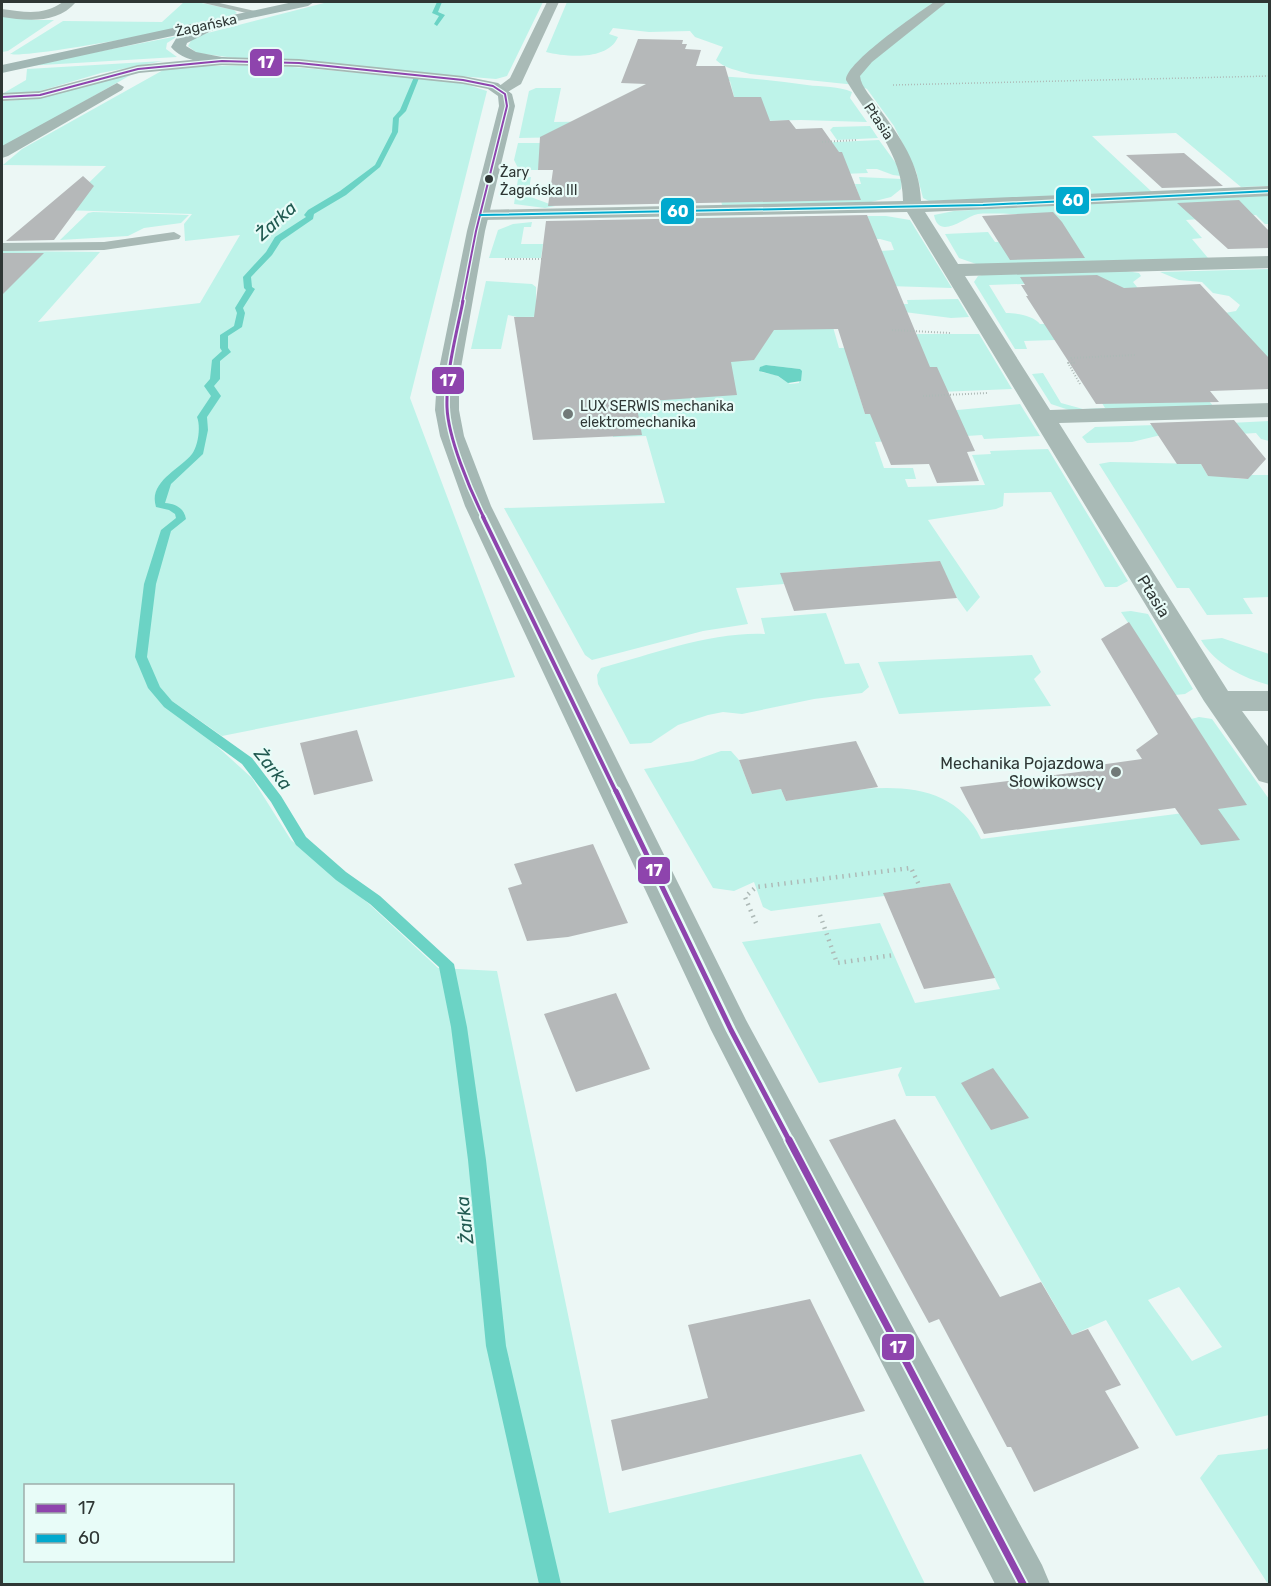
<svg xmlns="http://www.w3.org/2000/svg" width="1271" height="1586" viewBox="0 0 1271 1586" font-family="Rubik,sans-serif">
<rect width="100%" height="100%" fill="#ecf7f5"/>
<path fill="#bef3e9" fill-rule="evenodd" d="M184,2H197L234,10L237,13C218,23 28,59 10,54L63,21L162,22Z
M328,2H543L507,76L496,79L235,58L197,53L188,46L192,39L200,35Z
M567,2H1269V186L1241,187L1176,133L1092,136L1152,192L929,201L923,198L916,171L894,126L867,89L856,85L750,74C739,71 724,68 716,60L723,47L695,37L690,31L649,32L613,28L609,34L618,37C608,61 566,57 546,52Z
M2,15L36,20H54L8,51L2,52Z
M178,36L167,43L166,49L177,57L25,66Z
M163,61L101,73L40,91L2,94L26,80L27,69Z
M270,65L416,78L403,108V112L418,78L465,84L487,91L410,398L515,677L222,736L172,701L158,687L145,657L153,581L169,530L183,519L182,513L173,507L162,504L160,498L167,482L200,454L207,429L203,416L217,396L210,386L216,379L217,360L226,353L215,360L214,379L208,386L215,397L201,416L204,429L197,454L164,481L157,498L159,505L171,508L179,514V519L165,529L164,538L158,548L149,580L139,657L152,689L166,706L209,739L252,778L291,840L368,903L438,968L497,971L609,1513L861,1454L925,1584H2V251L100,252L38,322L200,303L240,235L185,241L184,224L192,214L61,210L106,166L3,165L22,149L165,69L197,66ZM26,1486H232V1560H26Z
M136,72L2,148V101L35,99Z
M700,76C736,76 771,80 807,85C822,87 839,86 852,92L850,98L867,122L801,120L759,121L815,143L879,140L898,166L901,176L893,175L877,169H866L868,173L842,174L858,193L855,184H861L859,177L902,179L901,189L891,197L871,202L722,205L721,201L620,177L539,165L538,170H519L514,160L518,143H554L569,137L519,138L529,91L536,88H561L554,122L706,120L739,116L730,81H696Z
M870,126L878,138L837,140L830,130L833,127Z
M531,177L528,196L555,206L545,208L514,204L518,179Z
M1269,194V224H1265L1256,215L1186,220L1202,238L1192,239L1208,258L979,265L959,258L945,234L988,232L995,242L1060,240L1021,220L1016,214C1006,214 986,213 978,214C964,217 939,241 934,215L954,211Z
M93,212L189,215L181,223L144,228L128,236L60,240L88,213Z
M804,216H886L910,220L952,288L888,286L831,305L908,304L907,300L958,299L969,317L951,318L881,309L831,320L839,348L897,347L909,335L919,334H979L1012,389L939,392L851,369L865,414L926,413L1020,404L1040,436L984,439L982,435L875,442L884,468H913L916,479H905L908,487L985,485L972,455L991,454L990,451L1048,449L1128,581L1117,587H1105L1051,492L1004,493L1003,506L996,509L928,520L980,597L967,612L957,598L939,561L781,573L784,584L736,588L748,624L703,631L592,660L585,655L504,508L665,503L646,436L613,437L603,389L621,316L517,317L508,315L501,349H471L486,281L532,284L536,287V303H597L667,246L666,218L782,217L791,258L894,250L891,242L880,239H842ZM766,365L800,369L799,383L790,384L776,375L761,372Z
M532,222L531,227H524L521,244H543L541,258H489L498,230L513,224Z
M1269,269V358L1190,359L1200,390L1214,407L1069,410L1051,404L1032,374L1043,373L1061,403L1083,409L1105,408L1091,385L1055,340L1024,341L1027,349H1015L974,282L978,276L986,274L1126,271L1139,273L1141,276L1133,282L1145,297L1225,313L1236,311L1240,305L1229,296L1213,293L1202,282L1179,280L1160,272ZM1053,283L1105,323L1040,324C1034,316 1016,313 1006,313L989,285Z
M1269,421V441L1261,439L1256,433L1239,434L1230,423Z
M1155,425L1161,435L1132,442L1087,443L1082,437L1095,427Z
M1110,462L1201,464L1208,476C1222,475 1234,479 1247,479L1251,475H1269V597L1243,598L1253,614L1207,615L1189,588H1177L1099,464Z
M1131,611L1148,614L1193,689L1185,694L1175,695L1121,612Z
M826,613L845,664L859,663L869,687L862,693L814,699L742,714L723,712L708,715L678,725L651,743L630,744L598,684L597,675L601,668C654,654 709,632 765,634L761,618Z
M1222,638L1269,654V685C1243,678 1215,664 1201,640Z
M1032,655L1041,672L1034,679L1051,706L899,714L878,662Z
M1199,717L1212,719L1269,799V1415L1176,1436L1106,1320L1072,1335L935,1096H906L898,1075L902,1067L819,1083L742,942L880,923L915,1003L1000,989L950,883L884,893V896L771,911L763,907L754,882L734,891L713,888L644,769L693,761L721,751H731L739,760L752,794L781,789L786,801C849,791 947,764 981,839L1246,805L1191,719ZM1179,1287L1222,1347L1192,1361L1148,1300Z
M1269,1446L1270,1584H1268L1200,1478L1218,1455L1267,1449Z"/>
<path fill="#6bd3c5" d="M766,365L800,369L802,371L801,381L788,383L778,376L759,371L760,367Z"/>
<g fill="none" stroke-linecap="round" stroke-linejoin="round">
<path fill="#6bd3c5" fill-rule="evenodd" d="M437,2H442L438,12L445,15L437,26L434,24L439,16L432,13Z
M414,77L419,78L406,111L399,118L398,132L380,167L346,195L314,214L313,219L281,241L272,255L251,277L252,287L255,289L243,308L245,313L242,327L228,336V348L231,352L220,361V379L214,386L221,396L207,417L208,430L203,454L171,484L165,503C176,504 184,508 186,519L171,531L156,584L147,657L160,687L172,701L252,758L281,796L306,837L346,872L380,896L454,964L467,1027L486,1160L506,1346L561,1584H539L486,1346L468,1160L451,1027L439,967L370,904L336,880L296,845L271,802L242,764L164,707L148,688L135,657L144,584L161,530L176,518L175,514L169,510L156,507C148,482 179,470 192,454C198,446 201,427 197,417L211,396L204,386L210,379L212,360L222,351L220,348V335L234,326L237,313L235,308L246,290L244,288L243,277L266,252L275,237L306,217L304,215L308,210L340,191L375,165L392,132L393,118L400,110Z"/>
</g>
<path fill="#b5b8b9" d="M638,39L683,40L682,44H687L685,49L701,50L696,66H725L734,97H761L770,121L789,120L796,129L822,128L839,152H842L861,200L548,206L553,170H538L540,137L646,84L621,83Z
M1184,153L1223,186L1162,188L1126,155Z
M83,176L94,186L54,240L6,241Z
M1239,200L1269,231V248L1228,249L1177,203Z
M1053,212L1062,222L1085,258L1010,260L982,216Z
M867,215L930,367H937L975,451L967,452L979,481L937,483L929,464L891,465L870,414H865L838,329L774,330L754,360L731,362L737,395L636,402L642,435L533,440L514,317H534L546,221Z
M2,253H44L2,295Z
M1097,275L1124,288L1200,284L1269,358V389L1210,391L1219,402L1096,404L1026,296H1028L1021,285H1025L1020,277Z
M1234,420L1266,459L1248,479L1208,476L1201,464H1177L1150,423Z
M940,561L957,598L794,611L780,573Z
M1129,622L1247,805L1218,809L1240,840L1201,845L1175,808L984,834L960,787L1094,770L1092,766L1142,759L1136,750L1158,734L1101,639Z
M357,730L373,781L314,795L300,743Z
M856,741L878,787L786,801L781,789L752,794L739,760Z
M593,844L628,923L568,937L527,941L508,888L522,884L514,864Z
M950,883L995,978L924,989L883,893Z
M616,993L650,1069L576,1092L544,1014Z
M993,1068L1029,1118L991,1130L961,1083Z
M895,1119L1000,1297L1041,1282L1072,1335L1088,1329L1121,1385L1105,1391L1139,1448L1034,1492L1011,1447H1007L939,1319L929,1323L829,1140Z
M810,1299L865,1411L622,1471L611,1420L708,1398L688,1325Z"/>
<g fill="none" stroke-linecap="round" stroke-linejoin="round">
<path stroke="#aebab7" stroke-width="1.5" stroke-dasharray="1 2" stroke-linecap="butt" d="M893,85L1270,76"/>
<path stroke="#aebab7" stroke-width="2" stroke-dasharray="1 2" stroke-linecap="butt" d="M822,142L857,140
M505,259H543
M892,330L951,333
M1080,384L1068,363H1074L1071,358L1136,355
M923,396L988,393"/>
<path stroke="#aebab7" stroke-width="4.5" stroke-dasharray="1.5 5" stroke-linecap="butt" d="M820,915L837,963L894,955
M756,923L745,897L756,887L911,868L920,887"/>
<path fill="#a9bab6" fill-rule="evenodd" d="M199,2H215L264,13L259,16Z
M174,232L181,236L179,239L104,250L2,251V243L104,242Z"/>
<path fill="#a9bab6" fill-rule="evenodd" d="M63,2H76C57,24 28,21 2,17V9C25,12 43,16 63,2Z
M547,2H559L521,84L506,93H496L494,90L510,78Z
M934,2H947L872,62L860,76C861,87 873,99 879,108C900,137 920,164 921,201L1270,186V196L925,212L958,264L1270,256V268L965,276L1050,410L1270,403V417L1059,423L1228,691H1270V711H1242L1270,749V784L1259,781L1204,701L907,212L480,220L474,219L471,215L474,211L480,210L903,201C903,153 869,119 846,80C846,62 917,14 934,2Z"/>
<path fill="#a5b8b4" fill-rule="evenodd" d="M222,57L299,59L463,76L498,83L512,94L515,106L485,231L459,379V410L464,436L491,506L746,1020L1042,1565L1050,1584H995L711,1030L465,506L440,436L435,410L437,379L467,231L499,106L498,96L488,89L463,84L299,67L222,65L139,73L40,99L2,101V93L40,91L138,65Z
M117,83L124,87L122,90L8,156L2,158V146Z"/>
<path fill="#a1b7b4" fill-rule="evenodd" d="M293,2H314L308,6L214,26L213,30L187,43L186,46L196,52L227,58L229,61L227,64L222,65C204,62 184,62 171,47L177,37L186,33L2,73V65Z"/>
<g stroke="#e8fcf8" stroke-width="4.5">
<path id="bus-1-far4" d="M2,97L40,95L138,69L222,61L299,63L463,80L493,86L505,94L507,106L476,231L462,303"/>
</g>
<g stroke="#e8fcf8" stroke-width="6">
<path id="bus-1-far3" d="M463,301C456,336 446,372 447,407C448,438 470,490 484,518"/>
</g>
<g stroke="#e8fcf8" stroke-width="8">
<path id="bus-1-far2" d="M483,517L616,792"/>
</g>
<g stroke="#e8fcf8" stroke-width="10">
<path id="bus-1-far1" d="M616,791L731,1030L790,1142"/>
</g>
<g stroke="#e8fcf8" stroke-width="11">
<path id="bus-1" d="M789,1140L1023,1584"/>
</g>
<g stroke="#e8fcf8" stroke-width="4.5">
<path id="bus-2" d="M480,215L983,205L1270,191"/>
</g>
<use href="#bus-1-far4" stroke="#8e44ad" stroke-width="2"/>
<use href="#bus-1-far3" stroke="#8e44ad" stroke-width="3"/>
<use href="#bus-1-far2" stroke="#8e44ad" stroke-width="4"/>
<use href="#bus-1-far1" stroke="#8e44ad" stroke-width="5"/>
<use href="#bus-1" stroke="#8e44ad" stroke-width="7"/>
<use href="#bus-2" stroke="#00a9ce" stroke-width="2"/>
</g>
<circle fill="#2f3735" stroke="#e8fcf8" stroke-width="2" cx="489" cy="179" r="5"/>
<g fill="#717a78" stroke="#e8fcf8" stroke-width="2">
<circle cx="568" cy="414" r="6"/>
<circle cx="1116" cy="772" r="6"/>
</g>
<g text-anchor="middle" stroke-width="4.5" stroke-linejoin="round" paint-order="stroke">
<g font-size="14" fill="#2f3735" stroke="#e8fcf8">
<text transform="translate(206 25) rotate(-12)" y="5">Żagańska</text>
<text transform="translate(879 121) rotate(56)" y="5">Ptasia</text>
</g>
<g font-size="14" fill="#2f3735" stroke="#e8fcf8" text-anchor="start">
<text x="500" y="177">Żary<tspan x="500" dy="18">Żagańska III</tspan></text>
</g>
<g font-size="14" fill="#2f3735" stroke="#e8fcf8" text-anchor="start">
<text x="580" y="411">LUX SERWIS mechanika<tspan x="580" dy="16">elektromechanika</tspan></text>
</g>
<g font-size="16" fill="#2f3735" stroke="#e8fcf8">
<text transform="translate(1154 596) rotate(58)" y="6">Ptasia</text>
</g>
<g font-size="16" fill="#2f3735" stroke="#e8fcf8" text-anchor="end">
<text x="1104" y="769">Mechanika Pojazdowa<tspan x="1104" dy="18">Słowikowscy</tspan></text>
</g>
<g font-size="18" font-style="italic" fill="#215a51" stroke="#e8fcf8">
<text transform="translate(276 221) rotate(-42)" y="6">Żarka</text>
<text transform="translate(273 769) rotate(51)" y="6">Żarka</text>
<text transform="translate(465 1220) rotate(-96)" y="6">Żarka</text>
</g>
</g>
<g stroke="#e8fcf8" stroke-width="2">
<rect x="249" y="48" width="34" height="29" rx="6" fill="#8e44ad"/>
<rect x="1055" y="186" width="35" height="29" rx="6" fill="#00a9ce"/>
<rect x="660" y="197" width="35" height="28" rx="6" fill="#00a9ce"/>
<rect x="431" y="366" width="34" height="29" rx="6" fill="#8e44ad"/>
<rect x="637" y="856" width="34" height="29" rx="6" fill="#8e44ad"/>
<rect x="881" y="1333" width="34" height="28" rx="6" fill="#8e44ad"/>
</g>
<g font-size="16" text-anchor="middle" font-weight="bold" fill="#fff">
<text x="266" y="68">17</text>
<text x="1073" y="206">60</text>
<text x="678" y="217">60</text>
<text x="448" y="386">17</text>
<text x="654" y="876">17</text>
<text x="898" y="1353">17</text>
</g>
<rect width="1271" height="1586" fill="none" stroke="#2f3735" stroke-width="6"/>
<rect x="24" y="1484" width="210" height="78" fill="#e8fcf8" stroke="#9eadaa" stroke-width="1.5"/>
<rect x="36" y="1504" width="30" height="9" fill="#8e44ad" stroke="#9eadaa" stroke-width="1.5"/>
<text x="78" y="1514" font-size="18" fill="#2f3735">17</text>
<rect x="36" y="1534" width="30" height="9" fill="#00a9ce" stroke="#9eadaa" stroke-width="1.5"/>
<text x="78" y="1544" font-size="18" fill="#2f3735">60</text>
</svg>
